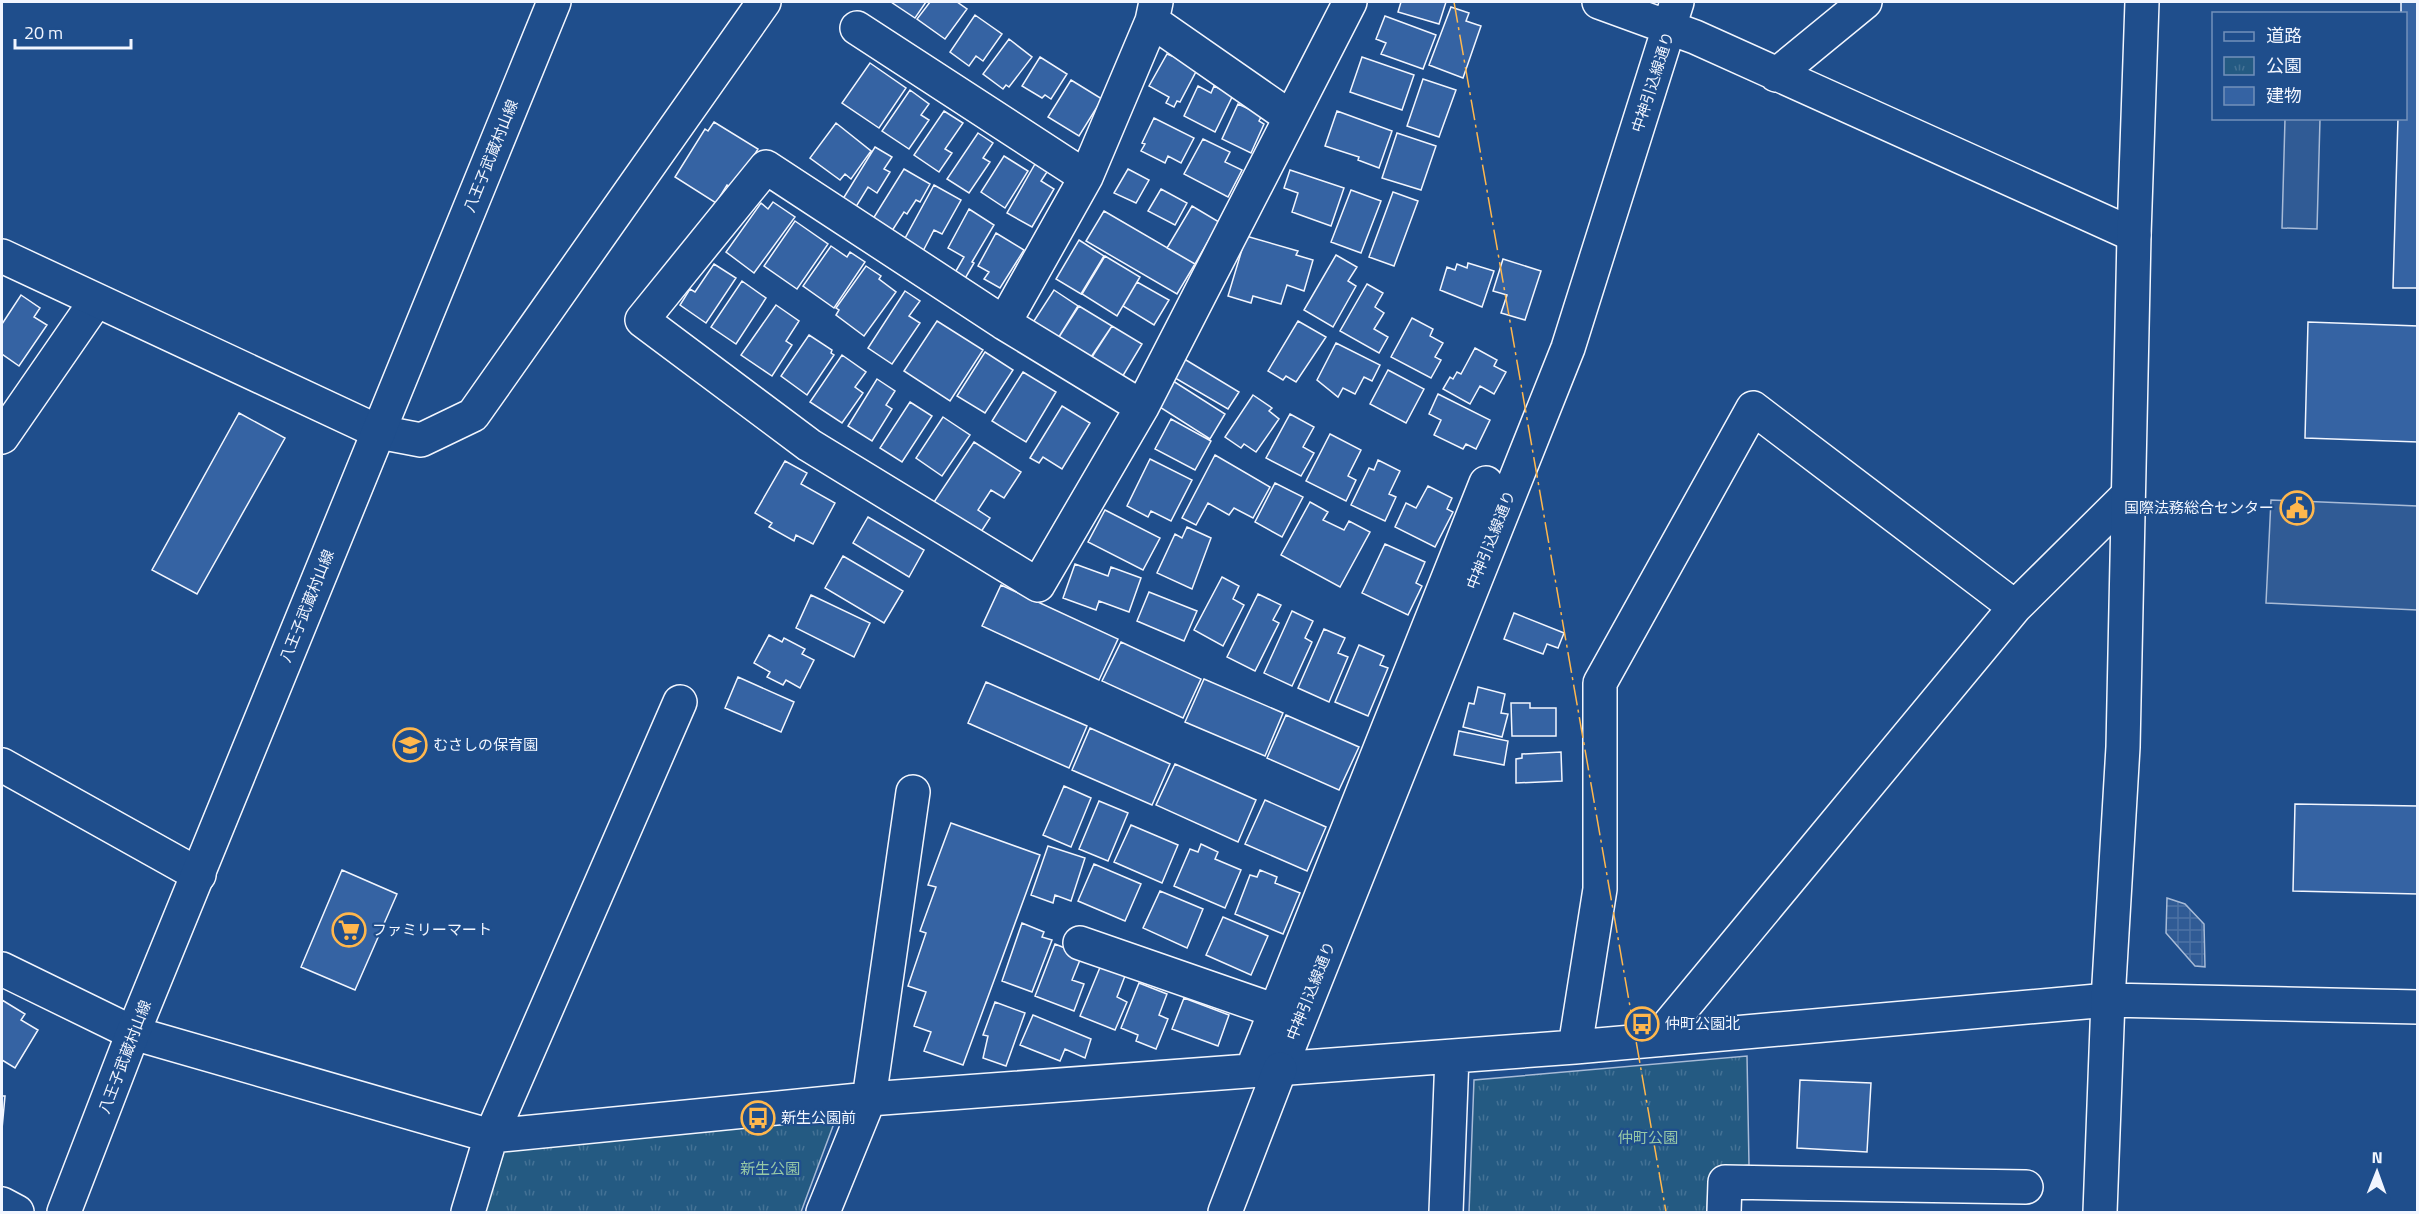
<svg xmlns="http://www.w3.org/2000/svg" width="2419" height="1214" viewBox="0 0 2419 1214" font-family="'Titillium Web','Noto Sans JP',sans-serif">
<defs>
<pattern id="park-tufts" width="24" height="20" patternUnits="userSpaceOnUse" patternTransform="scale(1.5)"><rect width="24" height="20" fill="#245a82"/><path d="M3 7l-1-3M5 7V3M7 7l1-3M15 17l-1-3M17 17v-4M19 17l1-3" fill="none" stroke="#447295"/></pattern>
<pattern id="plaza-grid" width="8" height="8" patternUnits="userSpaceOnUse" patternTransform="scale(1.5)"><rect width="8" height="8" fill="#305b95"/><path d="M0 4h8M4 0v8" fill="none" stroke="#4e73a5"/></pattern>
</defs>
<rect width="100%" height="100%" fill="#1f4e8c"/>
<path fill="url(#park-tufts)" stroke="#a8bbd7" stroke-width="1.5" d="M1747,1056L1749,1165L1721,1169L1708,1188L1707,1212H1469L1474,1080Z
M836,1118L801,1212H485L504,1151Z"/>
<path fill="#305b95" stroke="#a8bbd7" stroke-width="1.5" d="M2285,119H2320L2317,229L2282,228Z
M2271,500L2417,506V610L2266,603Z"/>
<path fill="url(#plaza-grid)" stroke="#a8bbd7" stroke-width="1.5" d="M2167,898L2185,904L2204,924L2205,967L2195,966L2166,933Z"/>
<path fill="#3563a3" stroke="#f2f6ff" stroke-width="1.5" d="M891,2H926L915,18Z
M930,2H957L967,9L945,39L917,19Z
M1401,2H1446L1439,24L1398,12Z
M2401,2H2418V288H2393L2398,118H2406V14H2401Z
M1451,7L1469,13L1466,21L1481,26L1463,78L1429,65Z
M975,15L1002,34L983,61L976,56L969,66L950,52Z
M1385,16L1436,35L1423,69L1381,54L1386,43L1376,39Z
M1009,39L1032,57L1009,87L1006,85L1003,89L983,74Z
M1175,51L1200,64L1180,102L1177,101L1174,107L1166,103L1169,97L1149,86L1167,54L1172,56Z
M1040,57L1067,74L1051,99L1045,95L1042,98L1022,86Z
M1362,57L1414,75L1402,110L1350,92Z
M870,63L906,88L879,128L842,103Z
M1423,79L1456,90L1439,137L1407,126Z
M1071,80L1102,99L1079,136L1048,117Z
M1198,86L1211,93L1214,86L1233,95L1215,132L1184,116Z
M910,90L929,104L921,115L929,120L909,149L882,131Z
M1238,104L1262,115L1259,121L1264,124L1251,153L1222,139Z
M944,111L963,123L945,149L952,153L939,172L914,155Z
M1337,111L1392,131L1379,168L1358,160L1359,157L1325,146Z
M1154,118L1194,138L1181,163L1168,156L1165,163L1141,151L1145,144L1142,143Z
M714,122L758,149L734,189L727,185L716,203L675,177L705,129L708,131Z
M836,123L871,151L851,179L845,174L840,180L810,158Z
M978,133L993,143L983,158L990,162L969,193L947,179Z
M1397,133L1436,146L1421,190L1382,178Z
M1203,139L1230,152L1225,162L1242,170L1228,197L1184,174Z
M875,147L892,157L884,169L890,172L877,193L868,187L854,210L841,202Z
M1004,156L1028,171L1005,208L981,192Z
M1035,164L1047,172L1041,181L1054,189L1032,227L1007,213Z
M904,169L930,184L920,202L916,200L907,214L904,212L890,234L871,222Z
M1128,169L1149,180L1136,203L1114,193Z
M1290,170L1344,188L1331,226L1292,212L1298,193L1284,188Z
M934,185L961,200L942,234L934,230L922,253L903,242Z
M1161,189L1187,203L1175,225L1148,211Z
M1351,190L1381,201L1361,253L1331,242Z
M1393,192L1418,201L1394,266L1369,257Z
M773,202L795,217L754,273L726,252L761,203L768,209Z
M1192,206L1219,222L1195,264L1167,248Z
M969,209L994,225L972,262L974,263L963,282L953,276L964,257L948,248Z
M1104,211L1195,264L1177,294L1086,241Z
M795,221L828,244L797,289L764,266Z
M996,233L1024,250L1000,288L984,279L989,272L978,266Z
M1246,236L1298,251L1296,255L1313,260L1304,291L1287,285L1281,304L1253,296L1251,303L1228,296Z
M1079,240L1104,256L1081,294L1056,279Z
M831,246L847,257L850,252L865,262L834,308L803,286Z
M1336,255L1357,267L1348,281L1356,286L1333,327L1304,310Z
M1105,256L1140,277L1117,316L1082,294Z
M1503,259L1541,271L1525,320L1501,313L1507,295L1493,291Z
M1468,263L1494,271L1482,307L1440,290L1447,267L1455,270L1457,264L1467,268Z
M714,264L736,278L706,323L680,305L690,289L695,292Z
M866,266L881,276L879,279L896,292L864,336L836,315L839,310L836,308Z
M742,281L766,298L736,344L711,327Z
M1137,282L1169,300L1154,325L1123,306Z
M1367,284L1383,293L1375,307L1384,313L1374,329L1388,337L1379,353L1340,331Z
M1054,290L1078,306L1057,340L1032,324Z
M905,291L920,301L909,316L920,323L892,364L868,348Z
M21,295L40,308L34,317L47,325L19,366L2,354V324Z
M776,305L799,321L786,341L792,345L772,376L741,355Z
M1079,306L1112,326L1089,360L1057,340Z
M1412,318L1433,329L1430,336L1443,343L1435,357L1441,360L1431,378L1391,357Z
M937,321L983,350L950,401L904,371Z
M1298,321L1326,337L1296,382L1286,376L1283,380L1268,371Z
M2308,322L2418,326V442L2305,438Z
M1112,326L1142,344L1121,379L1090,360Z
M809,335L832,350L831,353L834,355L807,395L781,376Z
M1336,343L1380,365L1372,381L1364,377L1355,394L1343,388L1338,397L1317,380Z
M1475,348L1497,360L1494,366L1506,372L1494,394L1480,386L1470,404L1443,389L1450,377L1453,379L1457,372L1461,374Z
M985,352L1013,370L985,413L957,396Z
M842,355L866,372L855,387L863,393L842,423L810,402Z
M1181,357L1239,392L1228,409L1170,375Z
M1388,370L1424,389L1406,423L1370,404Z
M1023,372L1056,392L1026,442L992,421Z
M877,379L895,391L886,405L892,409L872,441L848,426Z
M1170,379L1225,414L1210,439L1155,404Z
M1438,394L1490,420L1476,449L1466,444L1463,449L1434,435L1441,420L1429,414Z
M1253,395L1272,408L1269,411L1279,419L1256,452L1244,444L1241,448L1225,437Z
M910,402L932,416L902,462L880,448Z
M1062,406L1090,423L1062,469L1043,457L1039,463L1030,458Z
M239,413L285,438L197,594L152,570Z
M1290,414L1314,427L1303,447L1314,453L1301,476L1266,458Z
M943,417L970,435L942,476L916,458Z
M1171,419L1211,441L1195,470L1155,449Z
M1330,434L1361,450L1348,476L1356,480L1346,501L1306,481Z
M974,442L1021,472L1004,498L991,490L978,510L990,518L979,535L932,505Z
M1215,455L1270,487L1253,518L1234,508L1229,515L1208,503L1196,525L1182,518Z
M1150,459L1192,480L1171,521L1151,511L1148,517L1127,506Z
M1378,460L1400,471L1389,494L1396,497L1385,521L1351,505L1369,468L1374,470Z
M785,461L807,473L801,484L835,503L813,544L796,535L794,541L769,527L772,523L755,513Z
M1275,483L1303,497L1282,537L1255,522Z
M1428,486L1452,498L1447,509L1453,512L1435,547L1395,527L1406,503L1416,508Z
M1310,502L1328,512L1323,520L1344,530L1349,521L1370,532L1340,587L1281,555Z
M1105,510L1160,538L1143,570L1088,542Z
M868,517L924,550L909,577L853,543Z
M1187,527L1211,538L1192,589L1157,573L1175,534L1182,538Z
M1385,544L1425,562L1416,583L1422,586L1408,615L1362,593Z
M843,556L903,591L884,623L825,588Z
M1075,564L1108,576L1111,567L1141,578L1129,612L1099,601L1096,610L1063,598Z
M1222,577L1239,586L1233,599L1244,605L1223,646L1194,630Z
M1001,585L1118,639L1099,680L982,626Z
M1149,592L1197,611L1184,641L1137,621Z
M1258,594L1281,605L1273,620L1279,623L1255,671L1227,657Z
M811,595L870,623L854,657L796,628Z
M1292,611L1313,621L1305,638L1312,642L1292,686L1264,673Z
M1514,613L1564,633L1558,648L1547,644L1543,654L1504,639Z
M1324,629L1345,638L1338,653L1348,657L1329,702L1298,688Z
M769,635L782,642L784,638L805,649L802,654L814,660L800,688L786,680L783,685L767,677L770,672L754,663Z
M1121,642L1201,679L1183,718L1102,681Z
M1359,645L1384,656L1380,665L1388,668L1368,716L1335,702Z
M738,677L794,702L781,732L725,708Z
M1204,679L1283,713L1265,756L1185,722Z
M986,682L1087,726L1069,768L968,723Z
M1478,687L1505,694L1501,713L1508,714L1502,737L1463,727L1469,703L1474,704Z
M1511,703H1530V708H1556V736H1512Z
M1286,715L1359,747L1339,790L1267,758Z
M1090,728L1170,764L1152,805L1072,770Z
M1459,731L1508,741L1504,765L1454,755Z
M1561,752L1562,781L1516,783V759L1522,758V754Z
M1175,764L1256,800L1238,842L1156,805Z
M1064,786L1091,798L1071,847L1043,835Z
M1265,800L1326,827L1307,871L1245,844Z
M1099,801L1128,813L1108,861L1079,849Z
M2295,804L2418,806V894L2293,891Z
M951,823L1040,855L963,1065L924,1051L931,1032L914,1026L926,992L908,986L926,933L920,931L936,887L928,885Z
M1131,825L1178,845L1162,883L1114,862Z
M1201,844L1218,852L1215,859L1241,870L1225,908L1174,886L1190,849L1198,852Z
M1048,846L1085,858L1071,901L1055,895L1053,903L1031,895Z
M1094,864L1141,884L1125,921L1078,901Z
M342,870L397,894L355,990L301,967Z
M1260,870L1277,877L1275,883L1300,893L1283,934L1235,914L1250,875L1257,877Z
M1160,891L1203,909L1187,948L1143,928Z
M1223,917L1268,936L1251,975L1206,955Z
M1022,923L1044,932L1042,937L1052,940L1032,992L1002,981Z
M1055,944L1082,955L1072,980L1084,984L1074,1011L1035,996Z
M1101,965L1125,976L1117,997L1127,1002L1115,1030L1080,1016Z
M1139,983L1167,994L1159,1015L1168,1019L1156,1049L1136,1041L1138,1035L1121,1028Z
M1184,998L1229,1015L1218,1046L1172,1029Z
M2,1000L25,1014L21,1020L38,1030L15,1068L2,1060Z
M995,1002L1025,1013L1006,1066L983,1058L988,1036L983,1035Z
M1033,1015L1091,1039L1085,1058L1065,1049L1060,1061L1020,1045Z
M1800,1080L1871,1083L1867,1152L1797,1148Z
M2,1096H5L2,1129Z"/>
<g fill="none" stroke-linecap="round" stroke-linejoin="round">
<g stroke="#f2f6ff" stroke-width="36">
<path id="minor" d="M1599,2L1695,37L2134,235
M1152,21L1290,117
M857,28L1086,177
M1776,75L1865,2
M1004,323L1086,177L1152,21L1156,2
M1142,407L1004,323L766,167L642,320L809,445L1038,585L1142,407L1350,2
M379,432L421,440L473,415L764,2
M2,437L96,301
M2,765L199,875
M1080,943L1276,1011
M2,969L133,1033L491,1136L869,1099L1575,1047L2108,1000
M1657,1039L2015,607L2127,496
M1575,1047L1600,889V683L1753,408L2015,607
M1280,1069L1568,348L1677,2
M1252,1070L1486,483
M2,1204L17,1212
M468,1212L491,1136L680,702
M823,1212L869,1099L913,792
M1446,1212L1452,1056
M1724,1212L1725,1182L2026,1187"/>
</g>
<g stroke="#f2f6ff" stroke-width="36">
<path id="tertiary" d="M2,256L379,432
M2108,1000L2418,1007
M1225,1212L1280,1069
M2100,1212L2108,1000L2123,747L2134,235L2142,2"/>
</g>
<g stroke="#f2f6ff" stroke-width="36">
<path id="primary" d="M64,1212L133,1033L554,2"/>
</g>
<use href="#minor" stroke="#1f4e8c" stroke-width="33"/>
<use href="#tertiary" stroke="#1f4e8c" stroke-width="33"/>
<use href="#primary" stroke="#1f4e8c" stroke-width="33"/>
<path stroke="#ffb74d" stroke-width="1.5" stroke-dasharray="21 4.5 3 4.5" stroke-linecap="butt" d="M1454,2L1666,1212"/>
</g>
<defs>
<g id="civic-ring" transform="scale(1.725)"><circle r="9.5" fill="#1f4e8c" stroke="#ffb74d" stroke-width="1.5"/><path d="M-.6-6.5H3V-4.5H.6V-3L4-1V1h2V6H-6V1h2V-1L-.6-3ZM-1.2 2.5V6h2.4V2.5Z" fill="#ffb74d"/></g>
<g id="school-ring" transform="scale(1.725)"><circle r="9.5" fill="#1f4e8c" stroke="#ffb74d" stroke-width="1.5"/><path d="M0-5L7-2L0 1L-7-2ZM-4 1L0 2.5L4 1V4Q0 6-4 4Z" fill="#ffb74d"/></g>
<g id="supermarket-ring" transform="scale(1.725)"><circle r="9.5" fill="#1f4e8c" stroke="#ffb74d" stroke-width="1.5"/><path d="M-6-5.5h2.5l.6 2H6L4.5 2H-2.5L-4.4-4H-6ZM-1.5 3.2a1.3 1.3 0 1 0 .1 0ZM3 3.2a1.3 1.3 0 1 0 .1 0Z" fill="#ffb74d"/></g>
<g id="bus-ring" transform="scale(1.725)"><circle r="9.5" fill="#1f4e8c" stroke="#ffb74d" stroke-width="1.5"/><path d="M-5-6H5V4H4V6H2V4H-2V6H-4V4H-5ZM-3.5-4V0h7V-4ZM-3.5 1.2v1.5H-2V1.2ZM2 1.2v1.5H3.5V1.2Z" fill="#ffb74d"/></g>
</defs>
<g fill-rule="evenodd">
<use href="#civic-ring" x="2297" y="508"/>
<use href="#school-ring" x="410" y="745"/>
<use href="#supermarket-ring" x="349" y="930"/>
<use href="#bus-ring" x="1642" y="1024"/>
<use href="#bus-ring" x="758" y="1118"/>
</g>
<g text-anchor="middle" stroke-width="4.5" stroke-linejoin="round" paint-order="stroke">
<g font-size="15" fill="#f2f6ff" stroke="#1f4e8c">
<text transform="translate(1653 82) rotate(-72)" y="5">中神引込線通り</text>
<text transform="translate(491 156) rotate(-68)" y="5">八王子武蔵村山線</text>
<text transform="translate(1491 540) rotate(-68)" y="5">中神引込線通り</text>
<text transform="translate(307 606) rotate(-68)" y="5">八王子武蔵村山線</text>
<text transform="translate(1311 991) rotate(-68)" y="5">中神引込線通り</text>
<text transform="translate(125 1057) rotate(-69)" y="5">八王子武蔵村山線</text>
</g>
<g font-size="15" fill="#f2f6ff" stroke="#1f4e8c" text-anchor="start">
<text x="2274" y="513" text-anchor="end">国際法務総合センター</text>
<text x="433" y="750">むさしの保育園</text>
<text x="372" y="935">ファミリーマート</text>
<text x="1665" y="1029">仲町公園北</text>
<text x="781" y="1123">新生公園前</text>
</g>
<g font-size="15" fill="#97c8a6" stroke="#1f4e8c">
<text x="1648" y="1143">仲町公園</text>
<text x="770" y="1174">新生公園</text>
</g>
</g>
<rect width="2419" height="1214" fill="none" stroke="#f2f6ff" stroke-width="6"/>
<rect x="2212" y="12" width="195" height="108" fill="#1f4e8c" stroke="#7391ba" stroke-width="1.5"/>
<rect x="2224" y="32" width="30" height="9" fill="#1f4e8c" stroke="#7391ba" stroke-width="1.5"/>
<text x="2266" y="42" font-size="18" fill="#f2f6ff">道路</text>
<rect x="2224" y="57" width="30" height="18" fill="url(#park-tufts)" stroke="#7391ba" stroke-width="1.5"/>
<text x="2266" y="72" font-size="18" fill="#f2f6ff">公園</text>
<rect x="2224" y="87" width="30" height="18" fill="#3563a3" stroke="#7391ba" stroke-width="1.5"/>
<text x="2266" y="102" font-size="18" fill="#f2f6ff">建物</text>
<g transform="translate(2377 1172) rotate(1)" stroke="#1f4e8c" stroke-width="4.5" paint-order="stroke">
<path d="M0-4.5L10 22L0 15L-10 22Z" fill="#f2f6ff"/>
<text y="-9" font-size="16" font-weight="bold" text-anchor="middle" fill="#f2f6ff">N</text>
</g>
<path d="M15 39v9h116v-9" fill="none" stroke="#f2f6ff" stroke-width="3"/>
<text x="24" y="39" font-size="18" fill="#f2f6ff" stroke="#1f4e8c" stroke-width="4.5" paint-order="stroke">20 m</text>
</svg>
